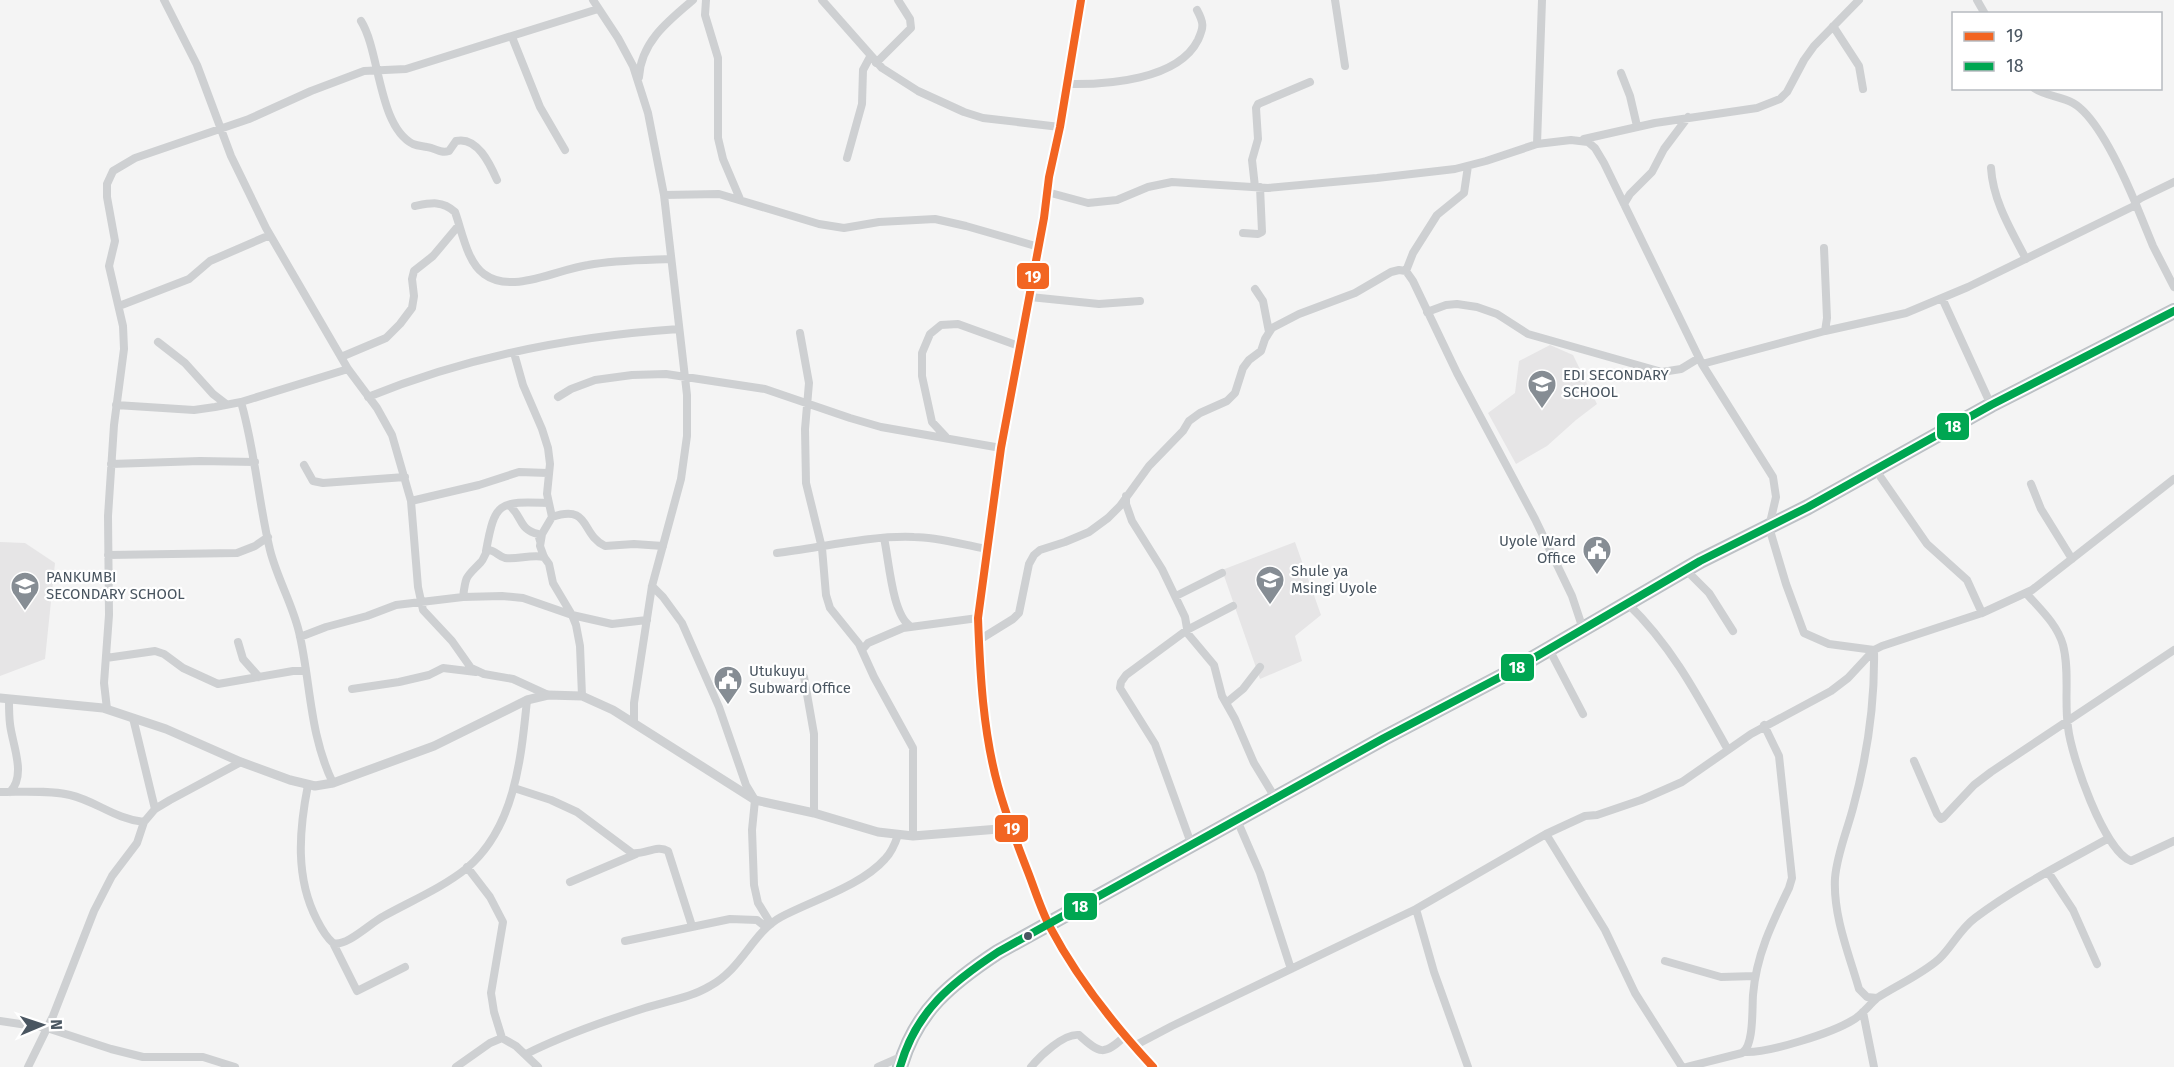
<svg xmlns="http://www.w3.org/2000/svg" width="2174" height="1067" viewBox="0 0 2174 1067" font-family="'Fira Sans',sans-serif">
<rect width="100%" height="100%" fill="#f4f4f4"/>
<path fill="#e6e5e6" d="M1550,345L1573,355L1597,404L1576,420L1547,446L1516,464L1488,413L1515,393L1519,361Z
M0,542L25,543L55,563L45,659L0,676Z
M1295,542L1321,615L1295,636L1302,661L1260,679L1222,570Z"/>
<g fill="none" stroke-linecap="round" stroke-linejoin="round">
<g stroke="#b9bec3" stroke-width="16">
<path id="trunk" d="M900,1067C916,1011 951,983 998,952L1384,738L1506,674L1700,561L1808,507L1991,405L2174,311"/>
</g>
<path stroke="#ced0d2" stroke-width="8" d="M164,0L197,65L231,156L266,228L348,369L377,408L392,435L411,501L418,587L423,610L452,641L471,668L484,674L513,679L548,695
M593,0L618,38L633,66L648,113L664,195L687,395V436L681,479L652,586L634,703V723
M706,0L705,15L718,58V138L723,159L740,199
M822,0L882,68L918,91L964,112L983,118L1060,127
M1335,0L1345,66
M1977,0L1985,14
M361,21C380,51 378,126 413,144C418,146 422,146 427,147C436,148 440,154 449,151L456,141C477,136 490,164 497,180
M1833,26L1859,66L1863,89
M512,37L540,107L565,150
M876,63L911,28L910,19L898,0
M1621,73L1630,96L1637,126
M639,77C641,42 668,21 693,0
M1066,84C1107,85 1178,80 1198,40C1204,27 1204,23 1197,10
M2034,88C2045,96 2061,96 2073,103C2098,117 2124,176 2135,202
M1584,139L1655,123L1757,108L1780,99L1787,92L1804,60L1814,46L1859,0
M1537,144L1542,0
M847,158L862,104L863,70L870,57
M1991,168C1993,201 2011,230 2026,259
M2174,182L2141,198L2135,202L2153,246L2174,287
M1255,187L1252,160L1258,139L1256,108L1258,104L1310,82
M1047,192L1088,203L1117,200L1148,187L1172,182L1268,188L1377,178L1455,169L1486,161L1537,144L1571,140L1588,142L1595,148L1604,163L1702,364L1773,477L1776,497L1769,527L1786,584L1804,633L1829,644L1874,650C1875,702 1867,757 1853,808C1847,831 1837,854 1835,878C1833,916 1849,954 1859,989L1867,997L1877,998C1897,985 1921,975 1939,959C1952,947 1959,930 1975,918C2016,887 2064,863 2109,838
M664,195L719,194L819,224L844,228L879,222L935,219L966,226L1039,247
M1624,204L1630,194L1652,172L1664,149L1688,117
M415,206C430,203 442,200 455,212C462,231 467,262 484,274C512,295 558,269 588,265C615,260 644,260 671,259
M1243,233L1258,234L1262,232L1260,187
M1824,248L1827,318L1825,331
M1406,271L1413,253L1437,215L1464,193L1468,166
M1255,289L1263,301L1269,332
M1030,297L1099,304L1140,301
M1942,298L1991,405
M119,306L189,279L210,261L270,235
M1427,312L1446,305L1457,304L1477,307L1497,314L1528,334L1662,372L1681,369L1699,358
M800,333L809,383L805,429L806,483L822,548L826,595L830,608L859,644L874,677L913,748V836
M158,342L185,363L213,394L226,404
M514,353L523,385L542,429L548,448L550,464L547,494L552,517L542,534L540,546L544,557L549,564L553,583L572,615L576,625L580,646L582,696
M341,357L386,338L400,324L412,308L414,296L412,279L414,271L433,256L459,225
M1702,364L1825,331L1906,313L1968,287L2136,205
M368,397C466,357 574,336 679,329
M558,397L571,389L595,380L632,375L666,374L765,389L850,418L881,427L1001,448
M241,402C255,450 258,500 270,550C277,578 292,603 299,632C311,683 309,734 333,783
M116,405L194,410L215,407L241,402L348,369
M946,437L932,422L922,376V353L930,334L941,325L958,324L1019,346
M111,464L200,461L255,462
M304,465L313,481L323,483L405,477
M1875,469L1927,544L1967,580L1982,613
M2031,484L2041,509L2072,559
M1126,496V504L1132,521L1162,569L1185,617L1188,634L1214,665L1222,696L1235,719L1254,763L1276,799
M411,501L479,485L519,472L548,473
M509,505C523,517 519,530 538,534L540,541
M552,517C591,504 580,534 605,546L634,544L663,546
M884,538C889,560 892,614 910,626
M486,551C495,502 498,501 548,503
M777,553C819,548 872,535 914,537C938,537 963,545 987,549
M108,555L237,553L255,546L268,537
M1686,570L1709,593L1733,631
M652,586L663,597L682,623L719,707L746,785L755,800L752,830L754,885L758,903L771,924
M2026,593C2040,609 2057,624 2063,645C2070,672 2064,700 2068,727C2071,756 2104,851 2131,861L2174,841
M1176,596L1222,573
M463,597C466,574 466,578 481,562C484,559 485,553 488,550C495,550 498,556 505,558C517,560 531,554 544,557
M1628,604C1672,646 1699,698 1728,750
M300,637L326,627L367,616L396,605L463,597L502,596L523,598L572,615L612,624L647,620
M979,640L1013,619L1019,613L1029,564L1034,555L1040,550L1065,542L1089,532L1108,518L1120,506L1149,466L1183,431L1189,421L1200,413L1227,401L1235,393L1243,368L1249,360L1261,351L1265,339L1272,328L1299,314L1355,293L1391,272L1399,270L1406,271L1413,281L1457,373L1535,519L1572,596L1583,629
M238,642L243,659L259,677
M1549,649L1583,714
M862,650L868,643L903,628L978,618
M106,658L155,651L164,654L183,668L218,684L293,671H305
M804,677L814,734V813
M352,689L399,682L429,675L443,668L476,672
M9,700C9,708 9,716 10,724C12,744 27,775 10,792
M1226,703L1243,689L1260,667
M107,709L104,683L109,615L108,516L114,425L124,349L123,326L109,266L115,241L107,197V184L113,171L135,158L249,119L311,91L364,71L406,69L598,9
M133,718L155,809
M1914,761L1937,814L1941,819L1943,818L1974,785L1991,772L2174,650
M308,785C299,830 295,878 317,920C321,928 326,937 333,943C347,947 370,923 384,916C411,901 442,888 467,868C515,827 521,759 527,700
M514,788L551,800L577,812L632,853C645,855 657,844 668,851L692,926
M0,792C23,792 48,790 70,795C96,801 115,819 144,822
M1237,820L1260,873L1291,969
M1546,834L1605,930L1635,993L1682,1067
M1192,846L1155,744L1120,688L1121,682L1126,675L1187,630L1233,606
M467,867L490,897L503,922L491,993L494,1012L502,1038
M2048,872L2073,910L2097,964
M570,882L636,854
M1416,909L1434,972L1468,1067
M625,941L730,919L757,920L766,927
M333,943L357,991L405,967
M1665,961L1721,977L1755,976
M1863,1012L1874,1067
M0,1021L47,1028L111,1049L143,1057H203L235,1067
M1134,1046L1172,1026L1416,909L1546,834L1585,816L1597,815L1641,800L1682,782L1751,734L1831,691L1848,678L1874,650L1882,646L1982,613L2032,590L2174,479
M1745,1052C1769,1053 1832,1033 1853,1020C1862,1015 1869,1005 1877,998
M526,1054C564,1035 604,1021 645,1008C667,1001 690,998 710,986C742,969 753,932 781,917C813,900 861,886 885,859C891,853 895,844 898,835
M28,1067L53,1016L94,911L112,876L137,843L144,822L155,809L170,800L241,762
M456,1067L490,1043L502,1038L516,1046L538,1067
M878,1067L903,1056
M1031,1067C1040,1056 1064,1033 1079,1035C1100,1054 1104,1056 1125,1036
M1687,1067L1742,1053C1754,1046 1752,1009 1753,995C1756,956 1772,923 1789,888L1792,878L1779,756L1764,725"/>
<path stroke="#ced0d2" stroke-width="9" d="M1081,0L1060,127L1049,177L1044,218L1001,448L978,618C980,673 983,732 998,786C1006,815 1017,844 1028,872C1035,890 1041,910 1050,927C1077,978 1114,1025 1153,1067
M0,698L103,708L166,729L241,762L290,780L315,786L333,783L434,746L527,700L548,695L582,696L613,710L755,800L814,813L878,832L913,836L1011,828"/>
<use href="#trunk" stroke="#c4c9cd" stroke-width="14"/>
<g stroke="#fff" stroke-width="12">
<path id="bus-1" d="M1081,0L1060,127L1049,177L1044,218L1001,448L978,618C980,673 983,732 998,786C1006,815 1017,844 1028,872C1035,890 1041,910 1050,927C1077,978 1114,1025 1153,1067"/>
</g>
<g stroke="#fff" stroke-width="12">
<path id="bus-2" d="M900,1067C916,1011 951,983 998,952L1384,738L1506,674L1700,561L1808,507L1991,405L2174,311"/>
</g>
<use href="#bus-1" stroke="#f26522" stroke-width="8"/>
<use href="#bus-2" stroke="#00a651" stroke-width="8"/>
</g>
<defs>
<g id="school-pin" transform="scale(1.5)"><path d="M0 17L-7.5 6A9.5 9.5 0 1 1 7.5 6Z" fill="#868d94" stroke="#fff"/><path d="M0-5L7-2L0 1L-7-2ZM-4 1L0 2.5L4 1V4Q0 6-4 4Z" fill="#fff"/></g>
<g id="civic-pin" transform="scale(1.5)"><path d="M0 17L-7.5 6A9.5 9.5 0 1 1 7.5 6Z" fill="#868d94" stroke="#fff"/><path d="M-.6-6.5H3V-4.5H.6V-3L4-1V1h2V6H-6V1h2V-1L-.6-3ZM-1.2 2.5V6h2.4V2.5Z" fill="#fff"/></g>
</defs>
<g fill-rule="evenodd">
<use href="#school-pin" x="1542" y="384"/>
<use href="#civic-pin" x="1597" y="550"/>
<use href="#school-pin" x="1270" y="580"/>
<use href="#school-pin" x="25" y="586"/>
<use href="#civic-pin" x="728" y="680"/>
</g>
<circle fill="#4a5661" stroke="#fff" stroke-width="2" cx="1028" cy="936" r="5"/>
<g text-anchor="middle" stroke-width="4.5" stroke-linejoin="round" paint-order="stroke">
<g font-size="15" fill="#4a5661" stroke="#fff" text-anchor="start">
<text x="1563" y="380">EDI SECONDARY<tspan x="1563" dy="17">SCHOOL</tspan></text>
<text x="1576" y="546" text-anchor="end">Uyole Ward<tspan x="1576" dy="17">Office</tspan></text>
<text x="1291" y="576">Shule ya<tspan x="1291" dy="17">Msingi Uyole</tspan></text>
<text x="46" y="582">PANKUMBI<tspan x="46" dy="17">SECONDARY SCHOOL</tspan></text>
<text x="749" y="676">Utukuyu<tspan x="749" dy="17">Subward Office</tspan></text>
</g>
</g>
<g stroke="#fff" stroke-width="2">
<rect x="1016" y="262" width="34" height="28" rx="6" fill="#f26522"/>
<rect x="1936" y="412" width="34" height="29" rx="6" fill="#00a651"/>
<rect x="1500" y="653" width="35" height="29" rx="6" fill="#00a651"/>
<rect x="994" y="814" width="35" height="29" rx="6" fill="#f26522"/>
<rect x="1063" y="892" width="35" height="29" rx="6" fill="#00a651"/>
</g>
<g font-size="16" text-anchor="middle" font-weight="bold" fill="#fff">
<text x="1033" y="282">19</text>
<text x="1953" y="432">18</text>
<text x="1517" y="673">18</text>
<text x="1012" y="834">19</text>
<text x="1080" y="912">18</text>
</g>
<rect x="1952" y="12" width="210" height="78" fill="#ffffff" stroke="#b7bbc0" stroke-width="1.5"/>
<rect x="1964" y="32" width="30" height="9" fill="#f26522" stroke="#b7bbc0" stroke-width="1.5"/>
<text x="2006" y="42" font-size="18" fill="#4a5661">19</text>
<rect x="1964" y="62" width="30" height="9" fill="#00a651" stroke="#b7bbc0" stroke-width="1.5"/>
<text x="2006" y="72" font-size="18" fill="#4a5661">18</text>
<g transform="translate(42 1025) rotate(88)" stroke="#ffffff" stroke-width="4.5" paint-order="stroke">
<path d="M0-4.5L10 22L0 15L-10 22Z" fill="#4a5661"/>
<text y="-9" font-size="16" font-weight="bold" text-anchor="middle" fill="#4a5661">N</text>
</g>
</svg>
